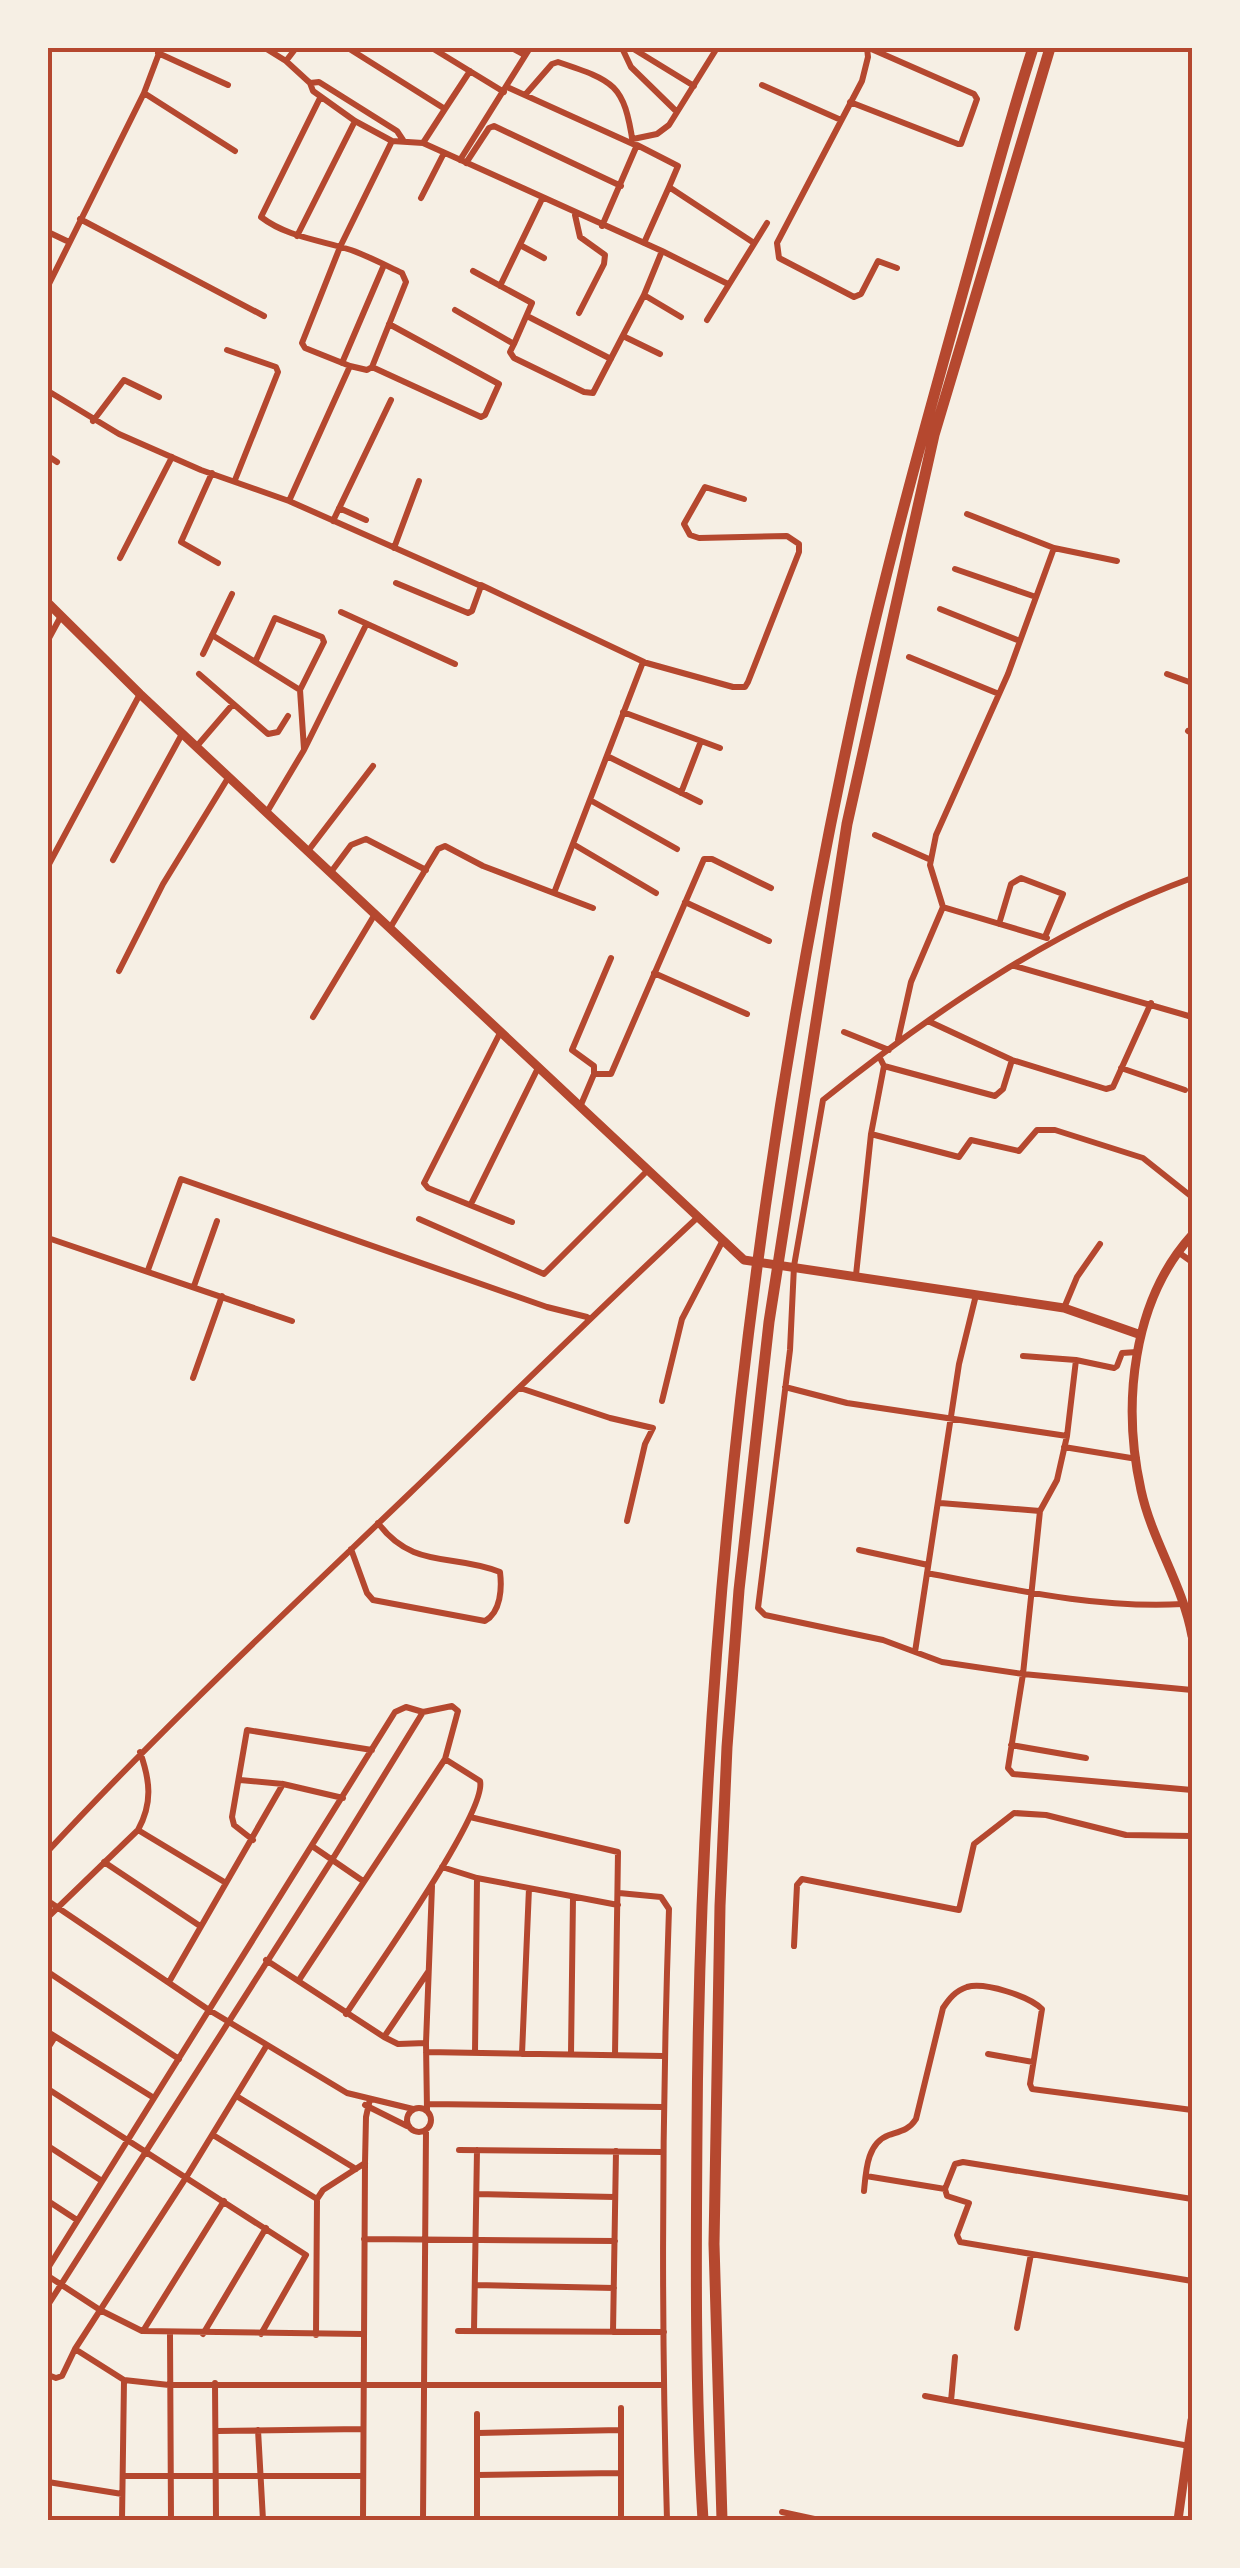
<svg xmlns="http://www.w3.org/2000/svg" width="1240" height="2568" viewBox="0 0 1240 2568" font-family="'Source Sans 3',sans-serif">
<rect width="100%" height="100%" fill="#f6efe4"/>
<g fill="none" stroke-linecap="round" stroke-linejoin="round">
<path stroke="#b5482f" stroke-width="6" d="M265,48L286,61L296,48
M348,48L445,109L470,71
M432,48L504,92
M512,48L525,55
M622,48L631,67L677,112
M632,48L694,86
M867,48L868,57L862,81L777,243L779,258L854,297L861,294L878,261L897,268
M158,53L228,85
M286,61L310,83L313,91L355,121L392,141L423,143
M310,83L319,82L397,131L403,140
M762,85L841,120
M507,87L633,144
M144,93L235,151
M525,95L552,64L558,62C615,81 624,84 633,144
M850,102L958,144H961L977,99L974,94L869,48
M445,109L423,143L662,251L728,284
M633,139L657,134L669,125L717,48
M460,160L530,48
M466,163L489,128L494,126L621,186
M421,198L444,153
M575,215L580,237L605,255L604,264L579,313
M80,219L264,316
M602,226L637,145L678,166L669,187
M48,232L69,242
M297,236L355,121
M644,243L669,187L754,243
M520,245L544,258
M473,271L532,303L514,344
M48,286L144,93L161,48
M500,286L542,199
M644,295L681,317
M455,310L514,344L510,352L514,358L584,392L593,393L644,295L662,251
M527,316L611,359
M707,320L767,223
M623,336L660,354
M227,350L276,367L278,372L235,480
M342,363L384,265
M350,366L305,348L302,343L340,247L392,141
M372,367L481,417L485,415L499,384L389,324
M48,391L119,434L201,470L289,501L481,586L472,611L468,613L396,583
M93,421L124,380L159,397
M48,456L57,462
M212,473L181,542L218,563
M289,501L350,366L367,370L372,367L406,282L402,273C385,265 368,256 351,250C320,240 287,237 261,217L320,98
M339,508L366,520
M333,521L391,400
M394,548L419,481
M1054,548L1117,561
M120,558L172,457
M955,569L1036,597
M481,585L644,662
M940,609L1020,641
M341,612L455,664
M212,635L300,690L304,749
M48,640L61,616
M203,654L232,594
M909,657L999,694
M256,660L275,618L322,637L324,642L300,690
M199,674L268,734L278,732L288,716
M1167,674L1192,683
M623,712L720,748
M1188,731L1192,733
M197,746L233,704
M607,756L700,802
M681,793L701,741
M590,800L677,849
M267,812L304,750L366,625
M875,835L931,860
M573,844L656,893
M308,851L373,766
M113,860L182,734
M48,866L140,694
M331,872L351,845L366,839L426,870
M1192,878C1057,927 934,1011 823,1100L794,1266L790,1350L758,1608L765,1615L883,1640L942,1662L1023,1674L1192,1690
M554,893L643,662L733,687H745L748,682L799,552V544L787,536L699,538L690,535L684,524L705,487L744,499
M685,902L769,941
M943,907L1047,938
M999,924L1011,884L1021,878L1063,894L1045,937
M390,928L438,849L445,846L483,866L593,908
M1015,966L1192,1017
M119,971L163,884L228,778
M654,973L747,1014
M313,1017L375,914
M928,1021L1012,1060L1106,1089L1113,1087L1151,1003
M844,1032L889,1050
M500,1033L424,1183L428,1188L512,1222
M898,1040L911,982L943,907L930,865L936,835L1008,674L1054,548L967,514
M884,1066L995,1096L1003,1089L1012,1060
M1121,1068L1185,1090
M594,1074V1066L572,1050L611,958
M580,1107L594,1074H611L704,859H712L771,888
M871,1134L959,1157L971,1140L1019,1151L1037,1130H1055L1143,1158L1192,1197
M471,1204L538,1068
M419,1219L544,1274L647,1171
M48,1238L292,1321
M1178,1252L1192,1262
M148,1270L181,1179L547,1307L587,1317
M856,1275L871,1134L884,1066L880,1058
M194,1286L217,1221
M1064,1308L1077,1277L1100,1244
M1137,1352L1122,1353L1117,1366L1114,1368L1076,1360L1067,1436L1057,1480L1040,1511L1023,1674L1008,1768L1013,1774L1192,1790
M1023,1356L1076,1360
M193,1378L222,1296
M785,1387L847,1403L1067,1436
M520,1388L610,1418L653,1428L645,1444L627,1521
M662,1401L682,1319L722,1242
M1064,1447L1137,1459
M940,1503L1040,1511
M351,1549L367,1593L373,1600L485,1621C501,1612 502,1588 500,1572C453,1553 413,1570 378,1523
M859,1550L928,1565
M927,1573C1011,1589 1097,1609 1183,1604
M915,1652L959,1364L976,1295
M1011,1745L1086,1758
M240,1780L283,1784L343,1798
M470,1817L618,1852L615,2055
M138,1830L226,1883
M253,1840L234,1825L232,1817L247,1730L372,1750
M312,1846L363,1881
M48,1851C163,1727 286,1612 408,1495C505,1402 600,1308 698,1217
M104,1862L200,1926
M442,1867L477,1878L618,1905
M619,1893L661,1897L669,1909C662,2112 661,2316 667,2520
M48,1901L209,2010L347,2093L413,2109
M48,1917L138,1830C153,1803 150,1780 140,1752
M794,1946L797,1885L802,1879L959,1910L974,1844L1014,1813L1046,1815L1126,1835L1192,1836
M266,1960L384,2037L398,2044L426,2043
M48,1972L179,2059
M299,1980L445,1759L458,1711L452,1706L423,1712
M169,1982L283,1784
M346,2014C369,1978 488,1812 480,1781L445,1759
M48,2032L154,2098
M384,2037L428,1972
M48,2048L55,2037
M426,2052L664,2056
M475,2053L477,1878
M522,2054L529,1888
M571,2054L573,1897
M988,2054L1033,2062
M48,2089L306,2255
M238,2097L356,2169
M427,2104L663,2107
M365,2105L407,2126
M407 2120a12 12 0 1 1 24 0a12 12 0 1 1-24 0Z
M427,2110L426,2043L432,1886
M213,2135L317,2199L316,2335
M48,2146L102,2181
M459,2150L663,2152
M866,2176L945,2189
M864,2191C866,2170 867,2143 889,2135C901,2131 909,2130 916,2119L943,2008C949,1999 955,1991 967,1987C985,1982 1029,1996 1042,2009L1030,2084L1032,2089L1192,2110
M477,2194L615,2197
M317,2199L323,2190L365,2163
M1192,2199L963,2162L955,2164L945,2189L947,2196L969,2203L957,2235L960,2242L1192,2281
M48,2201L77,2220
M364,2239L615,2241
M48,2268L395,1712L406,1707L423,1712L332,1860L48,2305
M48,2276L100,2310L142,2331L363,2334
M475,2285L614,2288
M1017,2328L1031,2254
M143,2331L224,2201
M458,2331L664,2332
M474,2331L477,2150
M613,2332L616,2151
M170,2333L171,2520
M203,2334L266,2228
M261,2334L306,2255
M75,2349L124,2380L169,2385H663
M48,2375L56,2378L62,2376L75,2349L187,2176L267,2045
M215,2383L216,2520
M925,2396L1189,2446
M951,2401L955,2357
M621,2408V2520
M258,2430L263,2520
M217,2431L362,2429
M478,2433L621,2430
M477,2475L620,2473
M123,2476H363
M48,2482L122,2494
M782,2512L819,2520
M122,2520L124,2380
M363,2520L365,2163L366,2117L370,2099
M423,2520L426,2130
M477,2520V2414"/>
<path stroke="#b5482f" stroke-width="9" d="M48,603L140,694L744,1260L1064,1308L1141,1335
M1192,1235C1132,1301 1122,1405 1141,1490C1152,1541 1183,1585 1192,1636
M1178,2520L1192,2420"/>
<path stroke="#b5482f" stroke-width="11" d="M703,2520C695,2391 696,2260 697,2130C700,1643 756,1155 861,680C890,553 925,427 960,302C984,217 1006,131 1033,48
M722,2520L714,2244L720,1906L727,1747L739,1590L769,1322L847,824L934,435L1050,48"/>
</g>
<rect width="1240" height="2568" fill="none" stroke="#f6efe4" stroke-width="100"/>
<rect x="50" y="50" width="1140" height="2468" fill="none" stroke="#b5482f" stroke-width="4"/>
</svg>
